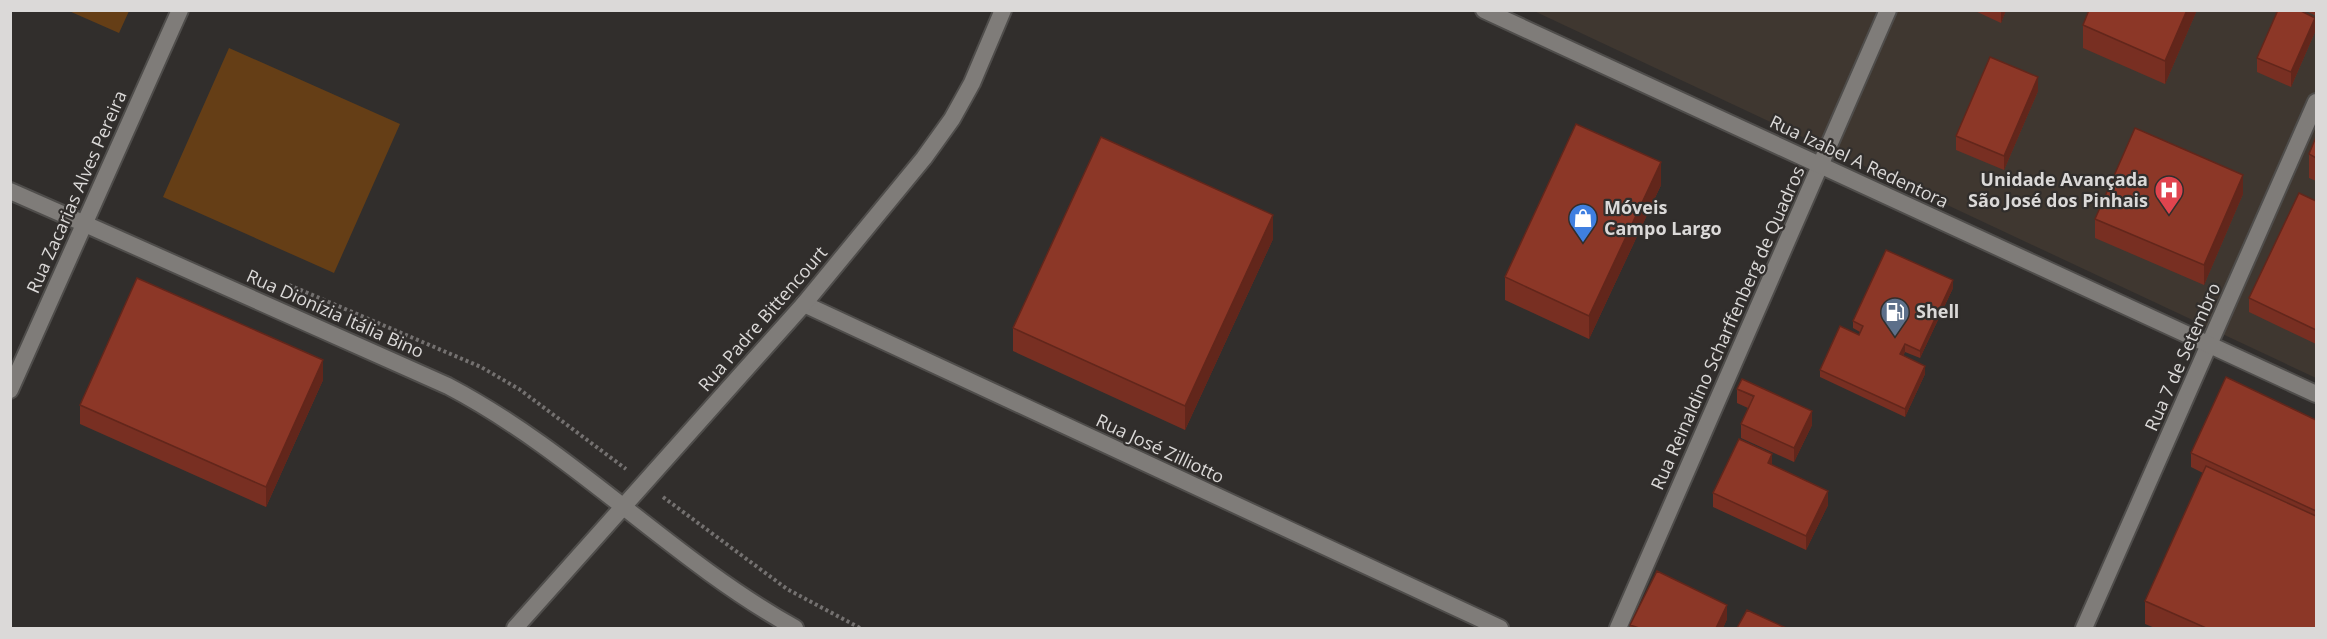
<svg xmlns="http://www.w3.org/2000/svg" width="2327" height="639" viewBox="0 0 2327 639" font-family="'Open Sans',sans-serif">
<rect width="100%" height="100%" fill="#312e2c"/>
<path fill="#3f3730" d="M1534,11H2316V378Z"/>
<path fill="#653e16" d="M69,11L129,10V11L119,33Z
M229,48L400,124L334,273L163,197Z"/>
<g fill="none" stroke-linecap="round" stroke-linejoin="round">
<g stroke="#4f4d4b" stroke-width="20">
<path id="minor" d="M10,191L85,224
M804,304L1500,628
M2084,628L2316,102"/>
</g>
<g stroke="#4f4d4b" stroke-width="20">
<path id="tertiary" d="M1618,628L1888,10"/>
</g>
<g stroke="#4f4d4b" stroke-width="20">
<path id="secondary" d="M1484,10L2316,394
M85,224L448,386C574,452 671,559 795,628
M10,390L180,10
M515,628L804,304L924,158L952,119L972,83L1003,10"/>
</g>
<path stroke="#747170" stroke-width="4" stroke-dasharray="3 3" stroke-linecap="butt" d="M289,285L481,367L519,389L626,469
M663,497L787,589L860,628"/>
<use href="#minor" stroke="#7f7c79" stroke-width="16"/>
<use href="#tertiary" stroke="#7f7c79" stroke-width="16"/>
<use href="#secondary" stroke="#7f7c79" stroke-width="16"/>
</g>
<path fill="#782f22" d="M1973,10H2006L2001,23Z
M2089,10H2197L2165,84L2083,48V25Z
M2304,10H2316V16Z
M2315,32L2291,87L2257,72V58Z
M2038,91L2004,170L1956,150V136Z
M2316,137V181L2309,178V154Z
M1661,185L1589,339L1505,300V277Z
M2243,194L2204,285L2095,238V219Z
M2316,201V344L2249,312V298Z
M1273,239L1185,430L1013,351V328Z
M1953,288L1920,358L1905,352L1903,356L1925,374L1905,417L1820,377V370L1859,335L1860,332L1853,328V321Z
M323,380L266,507L80,424V405Z
M1737,389L1812,425L1794,462L1741,438V424L1748,408L1737,403Z
M2316,420V628H2155L2145,624V601L2203,473L2191,467V453Z
M1772,465L1828,505L1806,550L1713,507V493Z
M1727,619L1723,628H1630V625Z"/>
<path fill="#62261b" d="M2001,10H2006L2001,23Z
M2187,10H2197L2165,84V61Z
M2315,18V32L2291,87V72Z
M2038,77V91L2004,170V156Z
M1661,162V185L1589,339V316Z
M2243,175V194L2204,285V265Z
M1273,215V239L1185,430V406Z
M1953,280V288L1920,358V351Z
M1905,344V352L1900,362V354Z
M323,360V380L266,507V487Z
M1925,366V374L1905,417V409Z
M1812,411V425L1794,462V448Z
M1772,454V468L1768,463Z
M1828,491V505L1806,550V536Z
M1727,605V619L1723,628H1716Z"/>
<path fill="#8c3727" stroke="#62261b" stroke-width="1.5" d="M2089,10H2187L2165,61L2083,25Z
M2278,10H2299L2315,18L2291,72L2257,58Z
M1990,57L2038,77L2004,156L1956,136Z
M1576,124L1661,162L1589,316L1505,277Z
M2135,128L2243,175L2204,265L2095,219Z
M1101,137L1273,215L1185,406L1013,328Z
M2316,137V158L2309,154Z
M2299,193L2316,201V330L2249,298Z
M1886,250L1953,280L1920,351L1905,344L1900,354L1925,366L1905,409L1820,370L1840,326L1859,335L1863,326L1853,321Z
M137,278L323,360L266,487L80,405Z
M2226,377L2316,420V511L2191,453Z
M1742,379L1812,411L1794,448L1741,424L1754,396L1737,389Z
M1739,439L1772,454L1768,463L1828,491L1806,536L1713,493Z
M2206,466L2316,516V628H2206L2145,601Z
M1657,571L1727,605L1716,628H1639L1630,625Z
M1747,610L1786,628H1737Z"/>
<defs>
<g id="hospital-pin" transform="scale(1.5)"><path d="M0 17L-7.5 6A9.5 9.5 0 1 1 7.5 6Z" fill="#e0444e" stroke="#312e2c"/><path d="M-5-5h3v3.5h4V-5h3V5h-3V1.5h-4V5h-3Z" fill="#fff"/></g>
<g id="shop-pin" transform="scale(1.5)"><path d="M0 17L-7.5 6A9.5 9.5 0 1 1 7.5 6Z" fill="#3f7fe0" stroke="#312e2c"/><path d="M-5-2.5h2.3a2.7 3.5 0 0 1 5.4 0H5L5.5 6h-11ZM-1.5-2.5h3a1.5 2.3 0 0 0-3 0Z" fill="#fff"/></g>
<g id="fuel-pin" transform="scale(1.5)"><path d="M0 17L-7.5 6A9.5 9.5 0 1 1 7.5 6Z" fill="#5c6f8a" stroke="#312e2c"/><path d="M-5.5-6h7V0h2V4h1.3V-2.5L3-4.5l.8-.8L6-3V5H2.5V1h-1V6h-7ZM-4.2-4.7v3.2H.2V-4.7Z" fill="#fff"/></g>
</defs>
<g fill-rule="evenodd">
<use href="#hospital-pin" x="2169" y="190"/>
<use href="#shop-pin" x="1583" y="218"/>
<use href="#fuel-pin" x="1895" y="312"/>
</g>
<g text-anchor="middle" stroke-width="4.5" stroke-linejoin="round" paint-order="stroke">
<g font-size="18" fill="#dbd9d8" stroke="#312e2c">
<text transform="translate(1859 162) rotate(25)" y="6">Rua Izabel A Redentora</text>
<text transform="translate(77 192) rotate(-66)" y="6">Rua Zacarias Alves Pereira</text>
<text transform="translate(335 314) rotate(24)" y="6">Rua Dionízia Itália Bino</text>
<text transform="translate(763 319) rotate(-49)" y="6">Rua Padre Bittencourt</text>
<text transform="translate(1728 328) rotate(-66)" y="6">Rua Reinaldino Scharffenberg de Quadros</text>
<text transform="translate(2183 357) rotate(-66)" y="6">Rua 7 de Setembro</text>
<text transform="translate(1160 449) rotate(25)" y="6">Rua José Zilliotto</text>
</g>
<g font-size="18" font-weight="bold" fill="#dbd9d8" stroke="#312e2c" text-anchor="start">
<text x="2148" y="186" text-anchor="end">Unidade Avançada<tspan x="2148" dy="21">São José dos Pinhais</tspan></text>
<text x="1604" y="214">Móveis<tspan x="1604" dy="21">Campo Largo</tspan></text>
<text x="1916" y="318">Shell</text>
</g>
</g>
<rect width="2327" height="639" fill="none" stroke="#dbd9d8" stroke-width="24"/>
</svg>
